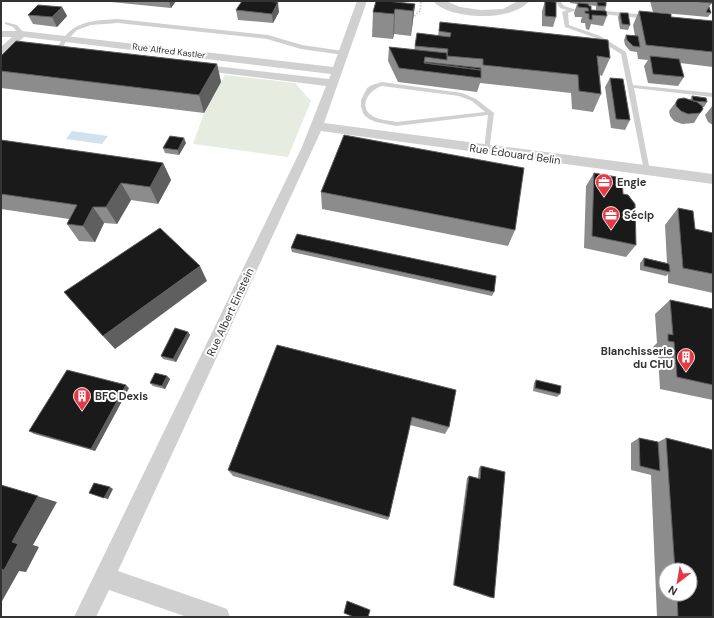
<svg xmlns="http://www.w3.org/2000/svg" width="714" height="618" viewBox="0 0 714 618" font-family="'DM Sans',sans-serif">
<rect width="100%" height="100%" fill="#fff"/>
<path fill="#e6ecdf" d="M225,75L295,83L311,101L288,157L193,144L204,113Z"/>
<path fill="#cfe2ee" d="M72,131L108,136L102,144L66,139Z"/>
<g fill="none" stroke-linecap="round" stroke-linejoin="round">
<path stroke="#cdcdcd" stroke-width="2" stroke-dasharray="1.5 1.5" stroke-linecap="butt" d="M412,18L420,11L421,1"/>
<path fill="#d0d0d0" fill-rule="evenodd" d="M556,1H560L564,6L577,10L568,13L569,25L600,36L626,52L633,85L713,93V97L634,88L650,171L649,173H647L644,171L621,54L596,38L565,27L562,12L567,10L560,8Z
M707,1H713V4Z
M595,10L648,15L651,17L648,19L593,13V11Z
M118,19L268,35L302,45L343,51L346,53L343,55L301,49L267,39L118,23L91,25L77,30L66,41L61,51L56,50C71,21 88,21 118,19Z
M5,22L17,25L25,34L20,35L13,27L5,24Z
M382,82L462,93L476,99L494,113L489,152H487L484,150L488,115L396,126L376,122L369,119L364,115L361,107V100L367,88L372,85ZM382,86L459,96L472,101L485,112L396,122C388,120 378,120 371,115C358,105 370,89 382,86Z"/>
<path fill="#d0d0d0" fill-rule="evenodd" d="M357,1H367L324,123L713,174V184L321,131L118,571L219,606L227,609L230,617H187L109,590L96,617H74L302,147L326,86L197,70L191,67L197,64L329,79L331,74L24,37L5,55L1,56V47L12,37H1V31H22L333,67Z
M433,1H446L460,7L481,10L503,9L518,1H529C513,22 449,20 433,1Z"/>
</g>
<path fill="#8c8c8c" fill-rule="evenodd" d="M101,1H176L171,8Z
M545,1L556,17L553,27L542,26V11Z
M570,1H599L598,2L606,6L605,11L607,16L603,26L591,24L589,30L586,29L585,23H581V20L582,17H575L574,13L577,4L570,3ZM588,5L596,6V10H591Z
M650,1H711L712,3L709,7L711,13L708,17L653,12Z
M415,4L411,36L394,34L393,39L372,37L373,12Z
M62,7L67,16L57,27L33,24L28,15Z
M236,10L279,12L273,23L238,20Z
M639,11L671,17L713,21V67L680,63L684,77L678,86L648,83L644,66L648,60L638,59L637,52L630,51L625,45L624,40L626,35L635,36L633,25Z
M620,13L630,25L628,30L620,29L618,17Z
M440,22L610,58L602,76L600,75L601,94L593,112L572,109L571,93L480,83L477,92L398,82L388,61L389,47L414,50L415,46L438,36Z
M1,56L217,64L221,82L204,113L1,88Z
M610,78L630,120L625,130L611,128L605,87Z
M692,96L707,102L704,107H702L700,113L694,123L682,124L674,121L670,116L669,111L676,102L690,100Z
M713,105V125L708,122L705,115Z
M1,140L163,163L171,180L158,204L131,200L117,224L104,223L95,242L79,241L67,224L69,219L1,209Z
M186,143L179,155L165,153L163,148Z
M594,173L623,194L636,245L626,257L584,248L586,186Z
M321,192L515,230L508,246L322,209Z
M678,208L695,229L713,233V293L668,283V274L666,276L640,270V263L644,258L667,263L665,225Z
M291,248L494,292L492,296L292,252Z
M670,300L713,309V400L660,389L658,355L653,353V347L657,343L655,314Z
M188,332L190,335L176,362L163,359L161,356Z
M167,376L170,379L165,389L153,386L150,383Z
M536,380L560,394L557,397L533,391L534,383Z
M129,388L95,451L34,434L29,431Z
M456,390L449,427L445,434L410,425L389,517L388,520L233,476L228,470Z
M639,438L658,442L666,438L713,617H657L651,475L631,470V443ZM666,570H690V594H666Z
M481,466L494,598H491L453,585L467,478L469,476L478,478L479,468Z"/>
<path fill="#5f5f5f" d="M169,1H176L171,8Z
M278,2L279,12L273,23L272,14Z
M415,4L411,36L413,11Z
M62,7L67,16L57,27L52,17Z
M395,9L394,34L393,39L394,14Z
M217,64L221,82L204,113L199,95Z
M184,138L186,143L179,155L178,150Z
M163,163L171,180L158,204L150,187Z
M121,183L131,200L117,224L106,207Z
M93,207L104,223L95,242L83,226Z
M200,266L207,281L115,349L103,336Z
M188,332L190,335L176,362L173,359Z
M167,376L170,379L165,389L162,386Z
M126,385L129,388L95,451L91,449Z
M1,485L57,502L33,545L39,547L26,572L19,571L1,603V568L12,542Z
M110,487L113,489L108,499L104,498Z"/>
<path fill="#1a1a1a" stroke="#5f5f5f" d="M242,1H262L278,2L272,14L236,10Z
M376,1H386L415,4L413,11L395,9L394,14L373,12Z
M545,1L556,2V17L545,16Z
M691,1H711L712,3Z
M597,2H606V6H598Z
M578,3L588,4L589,6H591V10L606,11L607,16L592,15V20L589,19V14L585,13V11H589L588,8L578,7Z
M38,5L62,7L52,17L28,15Z
M709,7L711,13L706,12Z
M639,11L671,14V17L713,21V52L646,45Z
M620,13H628L630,25L622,24Z
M440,22L608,40L610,58L597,56L601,94L579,91L578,75L483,65V59L447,56L448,49L415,46L417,33L450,37L451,33L439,31Z
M626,35L638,36L640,47L633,46L627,40Z
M16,41L217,64L199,95L1,71V56Z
M389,47L447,53V60L425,57L424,63L481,70V78L399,68Z
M650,56L679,59L684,77L653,74Z
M425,62L481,68V70L425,63Z
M610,78L623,79L630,120L616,119Z
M692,96L706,98L707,102L693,101Z
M684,98L697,102L702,106L703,109L700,113L688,114L681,111L676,106V102L678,99Z
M344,135L524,168L515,230L321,192Z
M170,136L184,138L178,150L163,148Z
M1,140L163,163L150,187L121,183L106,207H93L83,226L67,224L77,205L1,194Z
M594,173L622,178L623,194L628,195L635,204L636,245L592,236Z
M678,208L693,211L695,229L713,233V274L683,268Z
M160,228L200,266L103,336L64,292Z
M297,234L496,276L494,292L291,248Z
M644,258L669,264L670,272L644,266Z
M670,300L713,309V385L677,377L674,342L668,341V334L673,335Z
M175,328L188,332L173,359L161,356Z
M277,345L456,390L449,427L412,417L389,517L228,470Z
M67,370L126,385L91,449L29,431Z
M155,373L167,376L162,386L150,383Z
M536,380L561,386L560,394L535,388Z
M639,438L658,442L660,471L640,466Z
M666,438L713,450V617H678L677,594H690V570H675Z
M481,466L505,472L494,598L454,585L469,476L480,479Z
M94,483L110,487L104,498L89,493Z
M1,485L38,496L12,542L18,544L4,570L1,569Z
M347,601L370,610L368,617H354L344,613Z"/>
<defs>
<g id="office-pin" transform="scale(0.9)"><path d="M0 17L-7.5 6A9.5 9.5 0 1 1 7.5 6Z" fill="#e63946" stroke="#fff"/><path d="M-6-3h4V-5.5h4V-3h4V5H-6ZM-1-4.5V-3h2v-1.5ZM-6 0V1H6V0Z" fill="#fff"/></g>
<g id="building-pin" transform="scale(0.9)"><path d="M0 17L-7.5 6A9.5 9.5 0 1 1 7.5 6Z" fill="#e63946" stroke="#fff"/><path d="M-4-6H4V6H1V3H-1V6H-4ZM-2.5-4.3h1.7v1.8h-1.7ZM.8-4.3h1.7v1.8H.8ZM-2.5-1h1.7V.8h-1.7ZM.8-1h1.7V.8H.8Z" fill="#fff"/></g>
</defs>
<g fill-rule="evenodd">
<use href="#office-pin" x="604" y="182"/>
<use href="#office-pin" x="611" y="215"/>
<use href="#building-pin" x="686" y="357"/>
<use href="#building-pin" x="82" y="396"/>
</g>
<g text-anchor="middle" stroke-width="4" stroke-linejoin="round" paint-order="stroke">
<g font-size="9" fill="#333" stroke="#fff">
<text transform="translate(169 51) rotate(7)" y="3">Rue Alfred Kastler</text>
</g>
<g font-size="11" fill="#333" stroke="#fff">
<text transform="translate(515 154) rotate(8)" y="4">Rue Édouard Belin</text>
<text transform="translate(230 312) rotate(-65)" y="4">Rue Albert Einstein</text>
</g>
<g font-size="11" font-weight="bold" fill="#333" stroke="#fff" text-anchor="start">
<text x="617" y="186">Engie</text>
<text x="624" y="219">Sécip</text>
<text x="673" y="355" text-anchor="end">Blanchisserie<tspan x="673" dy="13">du CHU</tspan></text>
<text x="95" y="400">BFC Dexis</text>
</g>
</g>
<rect width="714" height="618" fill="none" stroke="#333333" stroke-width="4"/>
<g transform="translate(678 582) rotate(211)"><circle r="19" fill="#ffffff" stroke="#adadad"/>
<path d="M0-3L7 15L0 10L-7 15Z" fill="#e63946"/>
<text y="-6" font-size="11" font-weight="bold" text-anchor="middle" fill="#333333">N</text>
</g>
</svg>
